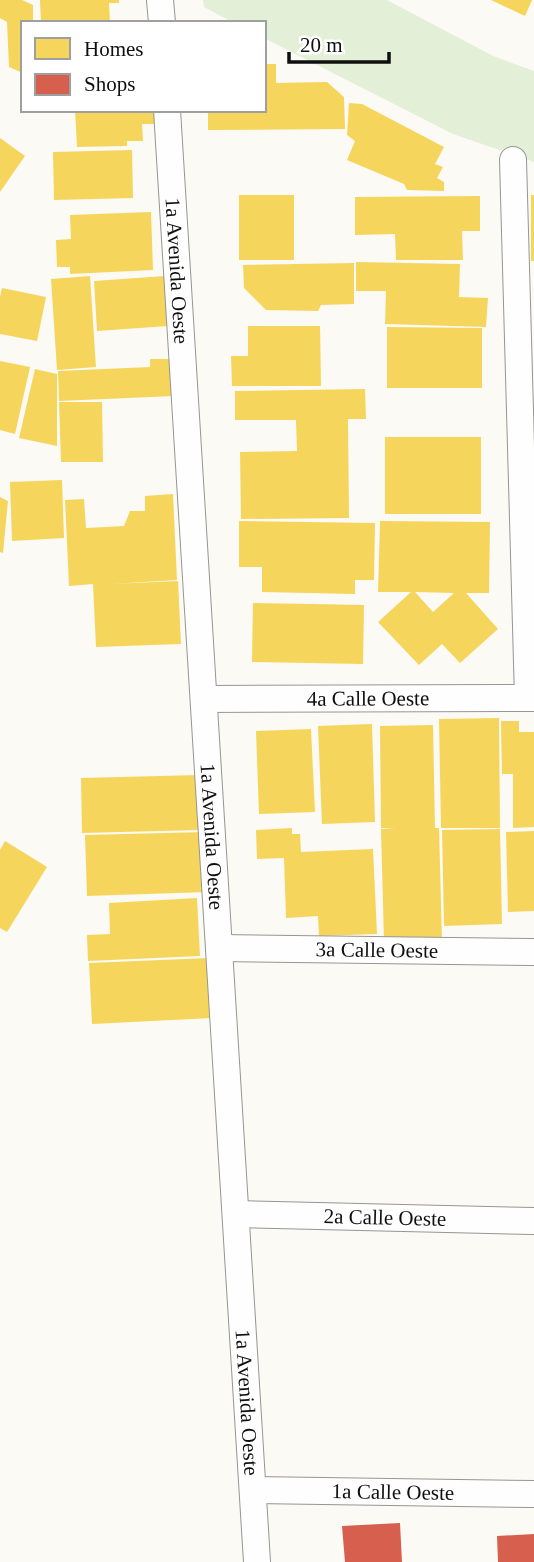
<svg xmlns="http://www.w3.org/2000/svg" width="534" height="1562" viewBox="0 0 534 1562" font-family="Georgia,serif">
<rect width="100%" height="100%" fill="#fbfaf5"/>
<path fill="#e4efd7" d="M203,0H387L493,56L534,71V162L453,134L264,38V23H234L204,7Z"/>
<path fill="#f6d55c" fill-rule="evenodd" d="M0,0H22L33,5V23H23V73L9,67L7,22L0,18Z
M40,0H119V3H109L110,23H41Z
M491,0H532L525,16Z
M264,64H276V83L327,82L344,97L345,129L208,130V110H264Z
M349,103L362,104L444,147L435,164L443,167L437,178L444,182V191L407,190L404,184L347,160L355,141L347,135Z
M75,110H165V124H142L143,141H127V146L77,147Z
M0,138L25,156L0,192Z
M132,150L133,198L54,200L53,152Z
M239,195H294V260H239Z
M531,195H534V261H531Z
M480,196V231H462L463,260H396L395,234L355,235V197Z
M151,212L153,270L70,274V267H57L56,240L71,239L70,215Z
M356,262L460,264L459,297L488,298L486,327L385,324L386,291H356Z
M354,263V304L321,305L318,311L266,310L244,288L243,265Z
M90,276L96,367L57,370L51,279Z
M165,276L168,326L97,331L94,281Z
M2,288L46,297L37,341L0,334V297Z
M248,326H320L321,386H232L231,356H248Z
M387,327L482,328V388H387Z
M150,359H173L174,396L59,401L58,371L150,367Z
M0,361L30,367L15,434L0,430Z
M35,369L57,374V446L19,438Z
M365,389L366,419H348L349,518L241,519L240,452L297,451L296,420H235V391Z
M59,402H102L103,462H61Z
M385,437H481V514H385Z
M62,480L64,538L12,541L10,482Z
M173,494L177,580L111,584L178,581L181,644L96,647L93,584L69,586L65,500L84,499L86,528L124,526L130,511H145V496Z
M0,497L8,501L3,553L0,552Z
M239,521L375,523L374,580H355V594L262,592V567H239Z
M380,521L490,522L489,593H466L498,629L460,663L442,644L419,665L378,622L411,592H378ZM415,592L454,593L433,612Z
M253,603L364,605L363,664L252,662Z
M499,718L500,828H441L439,719Z
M501,721H519V732H534V827L513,828V774H502Z
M372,724L375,822L322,824L318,726Z
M433,725L435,828H439L442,941L384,942L381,829H395L381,828L380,726Z
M311,729L315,812L259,814L256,731Z
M199,775L200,830L82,833L81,778Z
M292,828V834H300L301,852L373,849L377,934L319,936L318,916L286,918L284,858L257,859L256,830Z
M500,829L502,924L444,926L442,830Z
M534,831V911L508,912L506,832Z
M205,832L207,892L87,896L85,835Z
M5,841L47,867L7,932L0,928V850Z
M197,898L200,956L88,961L87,935L110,934L109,903Z
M209,958L212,1018L92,1024L89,963Z"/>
<path fill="#d6604d" d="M400,1523L402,1562H345L342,1526Z
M534,1534V1562H498L497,1536Z"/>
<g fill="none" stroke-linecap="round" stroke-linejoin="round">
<g stroke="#959593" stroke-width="28">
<g id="minor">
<path d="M160,0L162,23"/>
<path id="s1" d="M167,110L257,1562"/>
<path d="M513,160L528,698"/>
<path id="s2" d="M204,699L534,698"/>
<path id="s3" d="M219,948L534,952"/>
<path id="s4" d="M236,1214L534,1221"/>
<path id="s5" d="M253,1490L534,1494"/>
</g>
</g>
<use href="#minor" stroke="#fefefe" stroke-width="26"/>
</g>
<g text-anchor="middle" stroke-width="7" stroke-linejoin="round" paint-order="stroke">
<g font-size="21" fill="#0f0f0f" stroke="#fff">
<text dy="7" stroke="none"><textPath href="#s1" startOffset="161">1a Avenida Oeste</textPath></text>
<text dy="7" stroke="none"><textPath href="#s2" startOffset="164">4a Calle Oeste</textPath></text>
<text dy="7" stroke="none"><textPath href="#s1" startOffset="728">1a Avenida Oeste</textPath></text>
<text dy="7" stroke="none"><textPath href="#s3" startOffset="158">3a Calle Oeste</textPath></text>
<text dy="7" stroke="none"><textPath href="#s4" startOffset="149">2a Calle Oeste</textPath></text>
<text dy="7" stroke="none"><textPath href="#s1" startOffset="1295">1a Avenida Oeste</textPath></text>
<text dy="7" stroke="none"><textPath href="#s5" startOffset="140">1a Calle Oeste</textPath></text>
</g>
</g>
<rect x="21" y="21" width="245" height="91" fill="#ffffff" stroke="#9f9f9f" stroke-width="2"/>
<rect x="35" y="38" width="35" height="21" fill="#f6d55c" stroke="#9f9f9f" stroke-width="2"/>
<text x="84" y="56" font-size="21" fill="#0f0f0f">Homes</text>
<rect x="35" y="74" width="35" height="21" fill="#d6604d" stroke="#9f9f9f" stroke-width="2"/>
<text x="84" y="91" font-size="21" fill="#0f0f0f">Shops</text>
<path d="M289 52v10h100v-10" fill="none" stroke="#0f0f0f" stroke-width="3.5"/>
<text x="300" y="52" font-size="21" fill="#0f0f0f" stroke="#ffffff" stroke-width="5" paint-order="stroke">20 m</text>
</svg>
